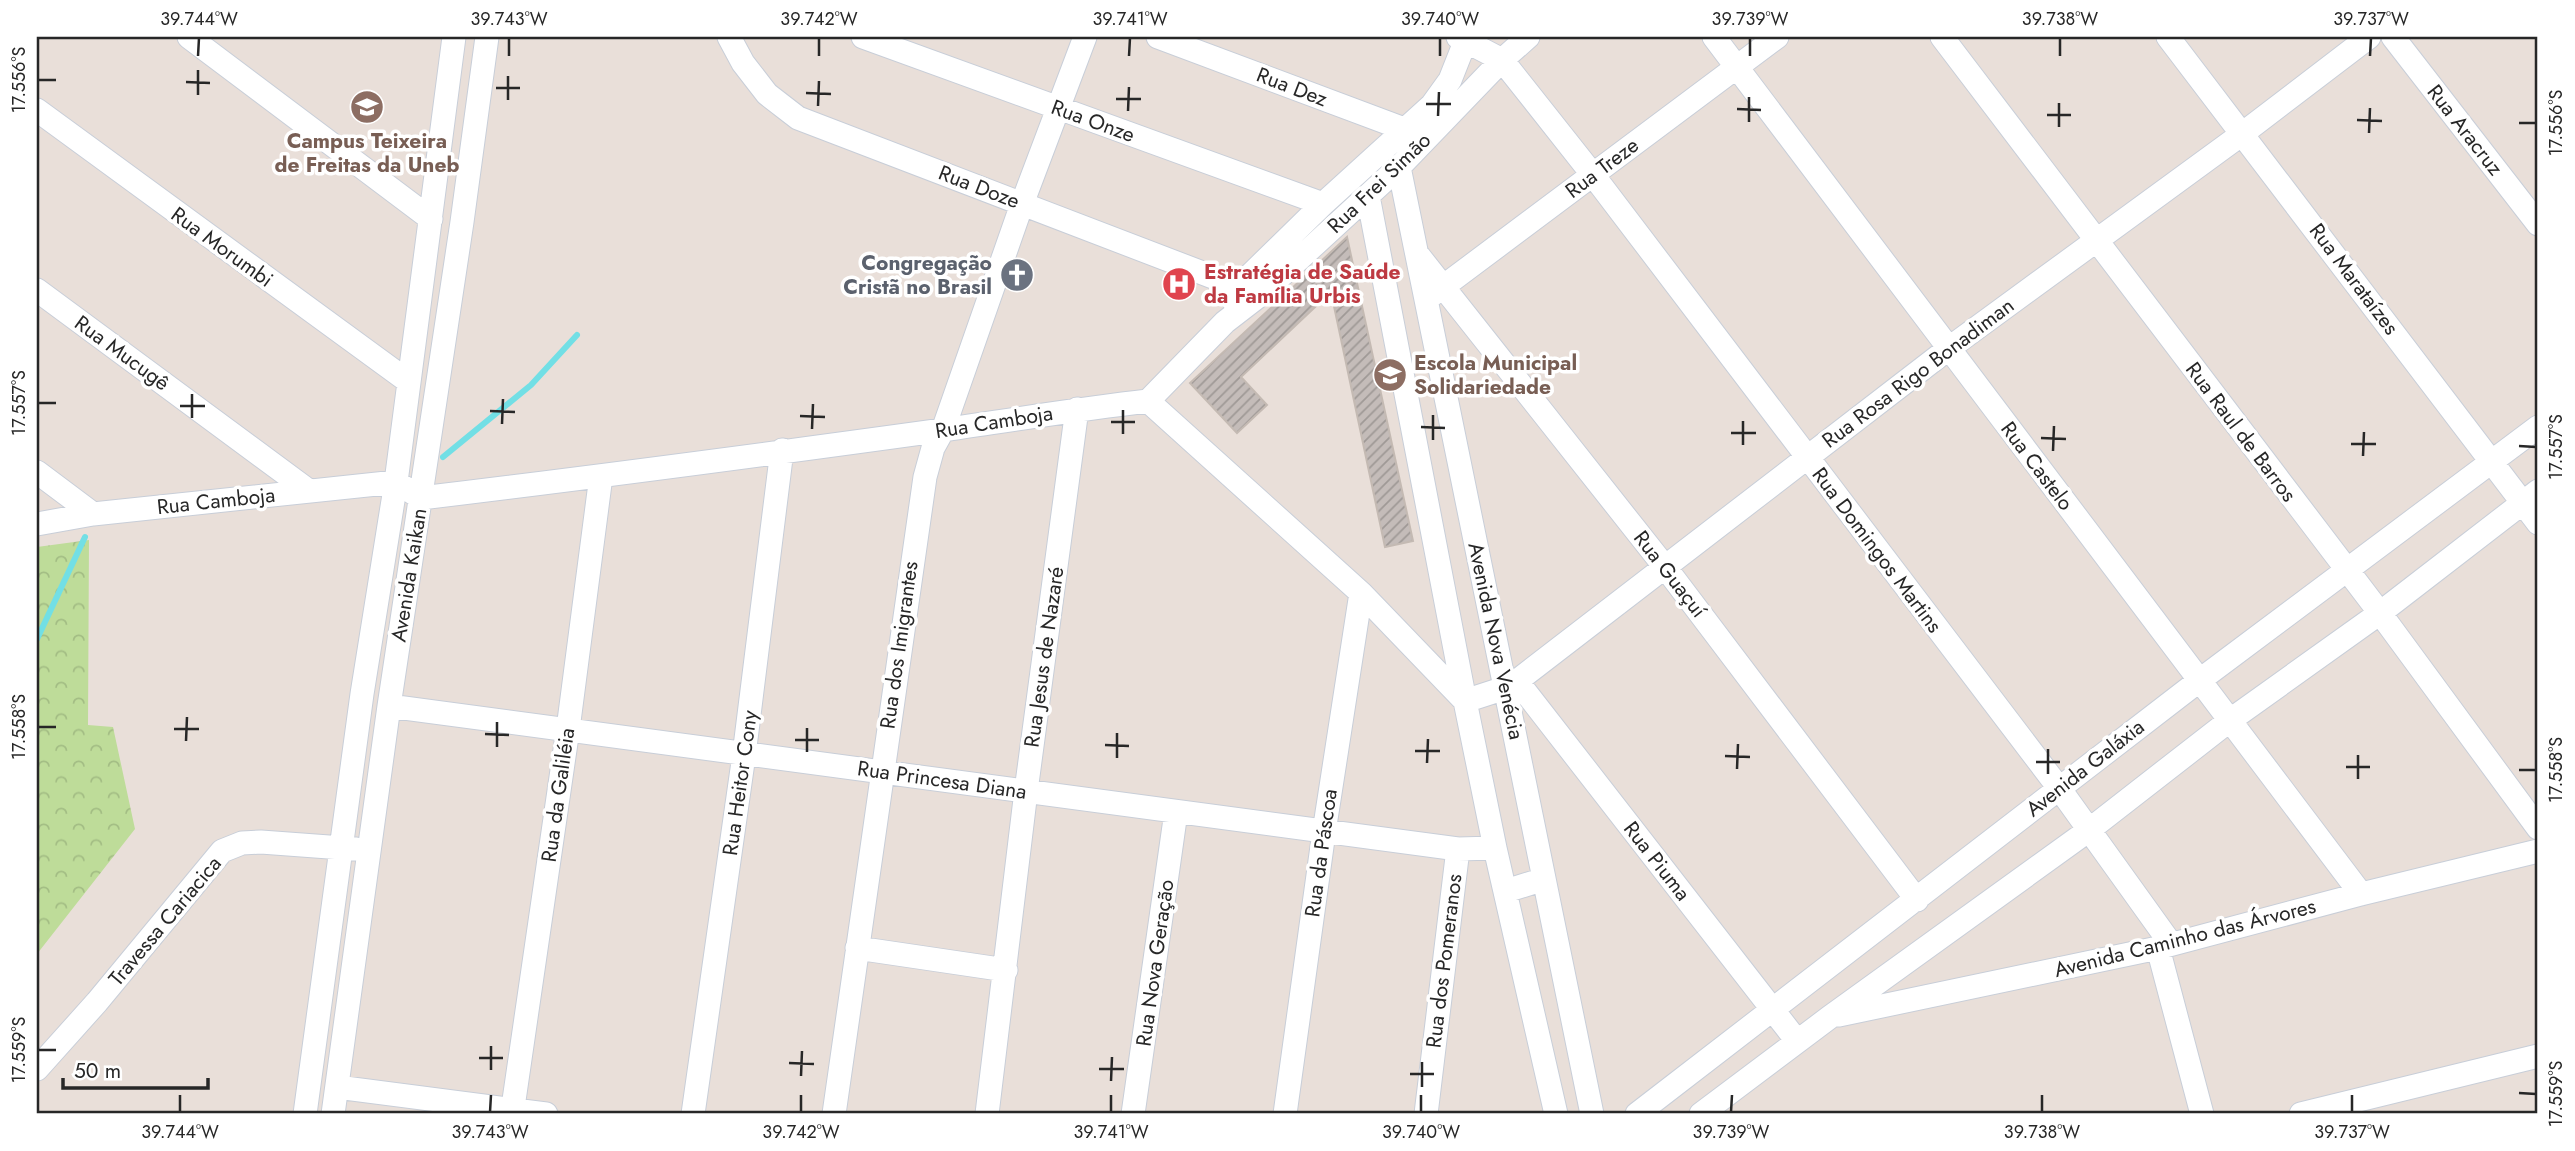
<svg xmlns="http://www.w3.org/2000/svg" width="2575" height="1151" viewBox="0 0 2575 1151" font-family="Jost,sans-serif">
<defs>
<pattern id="forest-crowns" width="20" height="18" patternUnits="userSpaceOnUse" patternTransform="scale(1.75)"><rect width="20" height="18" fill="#bedc99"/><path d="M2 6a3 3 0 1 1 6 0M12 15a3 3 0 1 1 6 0" fill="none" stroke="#a3bd84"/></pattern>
<pattern id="building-hatch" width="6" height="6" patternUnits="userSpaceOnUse" patternTransform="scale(1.75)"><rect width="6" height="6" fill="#c4bcb9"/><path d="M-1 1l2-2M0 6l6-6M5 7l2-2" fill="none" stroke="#9f9996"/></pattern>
</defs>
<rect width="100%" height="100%" fill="#e9dfd9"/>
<path fill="url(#forest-crowns)" d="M89,540L88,725L113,727L135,829L37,954V547Z"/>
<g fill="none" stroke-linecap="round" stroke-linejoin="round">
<path stroke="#72dfe5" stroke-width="6" d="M443,457L531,385L577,335
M37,639L85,537"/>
</g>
<path fill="url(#building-hatch)" stroke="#c4bab3" stroke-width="2" d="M1347,237L1413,541L1385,547L1331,292L1241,377L1267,405L1237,433L1190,383Z"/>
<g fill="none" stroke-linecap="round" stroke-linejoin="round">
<g stroke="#c8ced8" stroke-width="25">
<path id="minor" d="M189,37L431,219
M729,37L743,63L767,94L798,118L1260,295
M863,37L1323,204
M1158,37L1404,129L1412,139
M1458,37L1502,60L1593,175L2059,788L2171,944
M1714,37L2361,894
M1942,37L2380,613L2538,828
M2168,37L2538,523
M2393,37L2538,224
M37,110L409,382
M1399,167L1592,1114
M1368,196L1465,701L1495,848L1556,1114
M1418,255L1665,567L1917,900
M37,290L309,491
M1432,295L1777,37
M1233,300L1238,287L1323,204L1432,105L1450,80L1467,37
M1148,401L1225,322L1260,295L1399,167L1502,60L1528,37
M37,472L93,514
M37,524L93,514L396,482L421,498C595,477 769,454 943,430C1011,420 1079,409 1148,401L1361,593L1465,701L1505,688L1517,681L1948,349L2242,134L2369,37
M1517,681L1797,1041
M389,706L1458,849L1495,848
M1506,891L1544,879
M857,948L1006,970
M2158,948L2202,1114
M1839,1015L2158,948L2361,894L2538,851
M37,1069L97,1002L222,851L242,843L261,842L356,849
M337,1087L546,1114
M305,1114L362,694L396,482L454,37
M333,1114L389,706L462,222L487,37
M512,1114L568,729L601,476
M693,1114L744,755L782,450
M834,1114L925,477L933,448L943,430L1022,204L1085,37
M987,1114L1026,791L1077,409
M1133,1114L1176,812
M1285,1114L1324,832L1361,593
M1426,1114L1458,849
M1637,1114L2200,680L2538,427
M1701,1114L1830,1017L2089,830L2229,721L2380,613L2538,491
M2301,1114L2538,1056"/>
</g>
<use href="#minor" stroke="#fff" stroke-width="23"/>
</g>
<path fill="none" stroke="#272727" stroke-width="2.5" d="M198,56L199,38M509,56V38M819,56V38M1129,56L1130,38M1440,56V38M1750,56V38M2060,56V38M2370,56L2371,38M38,80H56M186,82L210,83M496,88H520M806,93L831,94M198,95V70M1116,99H1141M508,100V76M1426,104H1451M818,106L819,81M1737,109L1761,110M1128,111L1129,87M2047,115H2071M1438,116L1439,92M2357,120L2382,121M1749,122V97M2519,123H2536M2059,127V103M2369,133L2370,108M38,403H56M180,406H205M490,411L515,412M800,416L825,417M192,418V394M1111,422H1135M502,424L503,399M1421,427L1445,428M812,429L813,404M1731,433H1756M1123,434V410M2041,438L2066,439M1433,440V415M2351,444H2376M1743,445V421M2519,446L2536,447M2053,451L2054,426M2363,456L2364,432M38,727H56M174,729H199M485,734L509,735M795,740H819M186,741L187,717M1105,745L1129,746M497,747V722M1415,751H1440M807,752V728M1725,756L1750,757M1117,758V733M2036,762H2060M1427,763L1428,739M2346,767H2370M1737,769L1738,744M2519,770H2536M2048,774V749M2358,779V755M38,1050H56M479,1058H503M789,1063L814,1064M1099,1069H1124M491,1070V1046M1410,1074H1434M801,1076L802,1051M1111,1081L1112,1057M1422,1087V1062M2519,1093L2536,1094M180,1112V1095M490,1112L491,1095M801,1112V1095M1111,1112V1095M1421,1112V1095M1731,1112L1732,1095M2042,1112V1095M2352,1112V1095"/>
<defs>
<g id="university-disc" transform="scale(1.75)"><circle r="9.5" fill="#8d6e63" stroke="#fff"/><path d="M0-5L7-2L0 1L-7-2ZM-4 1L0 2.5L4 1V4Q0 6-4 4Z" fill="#fff"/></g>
<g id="church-disc" transform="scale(1.75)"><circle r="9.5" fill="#6b7280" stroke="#fff"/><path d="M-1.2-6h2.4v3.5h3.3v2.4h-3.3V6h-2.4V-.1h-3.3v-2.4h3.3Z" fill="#fff"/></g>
<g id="hospital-disc" transform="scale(1.75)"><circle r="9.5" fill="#e0444e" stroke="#fff"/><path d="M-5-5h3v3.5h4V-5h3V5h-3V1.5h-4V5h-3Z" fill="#fff"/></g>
<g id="school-disc" transform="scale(1.75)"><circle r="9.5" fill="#8d6e63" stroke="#fff"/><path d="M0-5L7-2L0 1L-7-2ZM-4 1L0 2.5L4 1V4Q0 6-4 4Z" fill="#fff"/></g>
</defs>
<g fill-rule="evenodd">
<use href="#university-disc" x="367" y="107"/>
<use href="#church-disc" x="1017" y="275"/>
<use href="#hospital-disc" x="1179" y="284"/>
<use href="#school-disc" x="1390" y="375"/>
</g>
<g text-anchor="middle" stroke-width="7" stroke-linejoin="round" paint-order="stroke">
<g font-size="21" fill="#272727" stroke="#fff">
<text transform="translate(1292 87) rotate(21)" y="7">Rua Dez</text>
<text transform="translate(1093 121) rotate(20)" y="7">Rua Onze</text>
<text transform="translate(2465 130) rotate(52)" y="7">Rua Aracruz</text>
<text transform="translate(1602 168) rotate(-37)" y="7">Rua Treze</text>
<text transform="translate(1379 183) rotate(-44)" y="7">Rua Frei Simão</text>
<text transform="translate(979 187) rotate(21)" y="7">Rua Doze</text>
<text transform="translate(222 247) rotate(36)" y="7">Rua Morumbi</text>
<text transform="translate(2354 279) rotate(53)" y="7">Rua Marataízes</text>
<text transform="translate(122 353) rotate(36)" y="7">Rua Mucugê</text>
<text transform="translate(1918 373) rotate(-37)" y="7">Rua Rosa Rigo Bonadiman</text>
<text transform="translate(994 422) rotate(-9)" y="7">Rua Camboja</text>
<text transform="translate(2241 432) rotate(53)" y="7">Rua Raul de Barros</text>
<text transform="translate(2037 466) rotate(53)" y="7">Rua Castelo</text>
<text transform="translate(216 501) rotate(-6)" y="7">Rua Camboja</text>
<text transform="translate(1877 550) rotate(53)" y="7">Rua Domingos Martins</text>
<text transform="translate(1670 574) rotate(52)" y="7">Rua Guaçuí</text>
<text transform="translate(409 575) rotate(-81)" y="7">Avenida Kaikan</text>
<text transform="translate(1496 641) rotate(78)" y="7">Avenida Nova Venécia</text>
<text transform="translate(899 645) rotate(-82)" y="7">Rua dos Imigrantes</text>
<text transform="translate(1044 657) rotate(-82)" y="7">Rua Jesus de Nazaré</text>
<text transform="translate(2085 768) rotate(-38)" y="7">Avenida Galáxia</text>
<text transform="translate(942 780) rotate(8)" y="7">Rua Princesa Diana</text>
<text transform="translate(740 783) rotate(-82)" y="7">Rua Heitor Cony</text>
<text transform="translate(558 795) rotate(-82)" y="7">Rua da Galiléia</text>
<text transform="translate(1321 853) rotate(-82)" y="7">Rua da Páscoa</text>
<text transform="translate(1657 861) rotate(52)" y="7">Rua Piuma</text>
<text transform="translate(165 921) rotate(-50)" y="7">Travessa Cariacica</text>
<text transform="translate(2185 938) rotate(-14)" y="7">Avenida Caminho das Árvores</text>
<text transform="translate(1444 961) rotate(-83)" y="7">Rua dos Pomeranos</text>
<text transform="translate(1155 963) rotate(-82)" y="7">Rua Nova Geração</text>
</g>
<g font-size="21" font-weight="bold" fill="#785e54" stroke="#fff">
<text x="367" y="148">Campus Teixeira<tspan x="367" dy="24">de Freitas da Uneb</tspan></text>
<text x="1414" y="370" text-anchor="start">Escola Municipal<tspan x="1414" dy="24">Solidariedade</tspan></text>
</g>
<g font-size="21" font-weight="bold" fill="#5b616d" stroke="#fff" text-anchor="end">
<text x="992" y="270">Congregação<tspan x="992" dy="24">Cristã no Brasil</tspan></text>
</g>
<g font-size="21" font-weight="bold" fill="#be3a42" stroke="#fff" text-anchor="start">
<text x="1204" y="279">Estratégia de Saúde<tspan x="1204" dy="24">da Família Urbis</tspan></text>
</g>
</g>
<rect width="2575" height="1151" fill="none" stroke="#ffffff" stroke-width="77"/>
<path d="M63 1078v10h145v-10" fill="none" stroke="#272727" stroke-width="3.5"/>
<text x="74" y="1078" font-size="21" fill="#272727" stroke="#ffffff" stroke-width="5" paint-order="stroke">50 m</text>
<rect x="38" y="38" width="2498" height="1074" fill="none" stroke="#272727" stroke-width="2.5"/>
<g font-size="18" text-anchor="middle" fill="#272727">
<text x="199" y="25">39.744°W</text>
<text x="509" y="25">39.743°W</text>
<text x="819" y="25">39.742°W</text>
<text x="1130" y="25">39.741°W</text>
<text x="1440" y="25">39.740°W</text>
<text x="1750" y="25">39.739°W</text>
<text x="2060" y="25">39.738°W</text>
<text x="2371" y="25">39.737°W</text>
<text transform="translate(19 80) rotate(-90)" y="6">17.556°S</text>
<text transform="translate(2556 123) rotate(-90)" y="6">17.556°S</text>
<text transform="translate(19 403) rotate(-90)" y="6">17.557°S</text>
<text transform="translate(2556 447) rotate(-90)" y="6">17.557°S</text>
<text transform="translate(19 727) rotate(-90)" y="6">17.558°S</text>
<text transform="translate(2556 770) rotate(-90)" y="6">17.558°S</text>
<text transform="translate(19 1050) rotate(-90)" y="6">17.559°S</text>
<text transform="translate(2556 1094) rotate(-90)" y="6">17.559°S</text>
<text x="180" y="1138">39.744°W</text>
<text x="490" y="1138">39.743°W</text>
<text x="801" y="1138">39.742°W</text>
<text x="1111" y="1138">39.741°W</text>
<text x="1421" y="1138">39.740°W</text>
<text x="1731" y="1138">39.739°W</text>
<text x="2042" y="1138">39.738°W</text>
<text x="2352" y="1138">39.737°W</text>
</g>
</svg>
